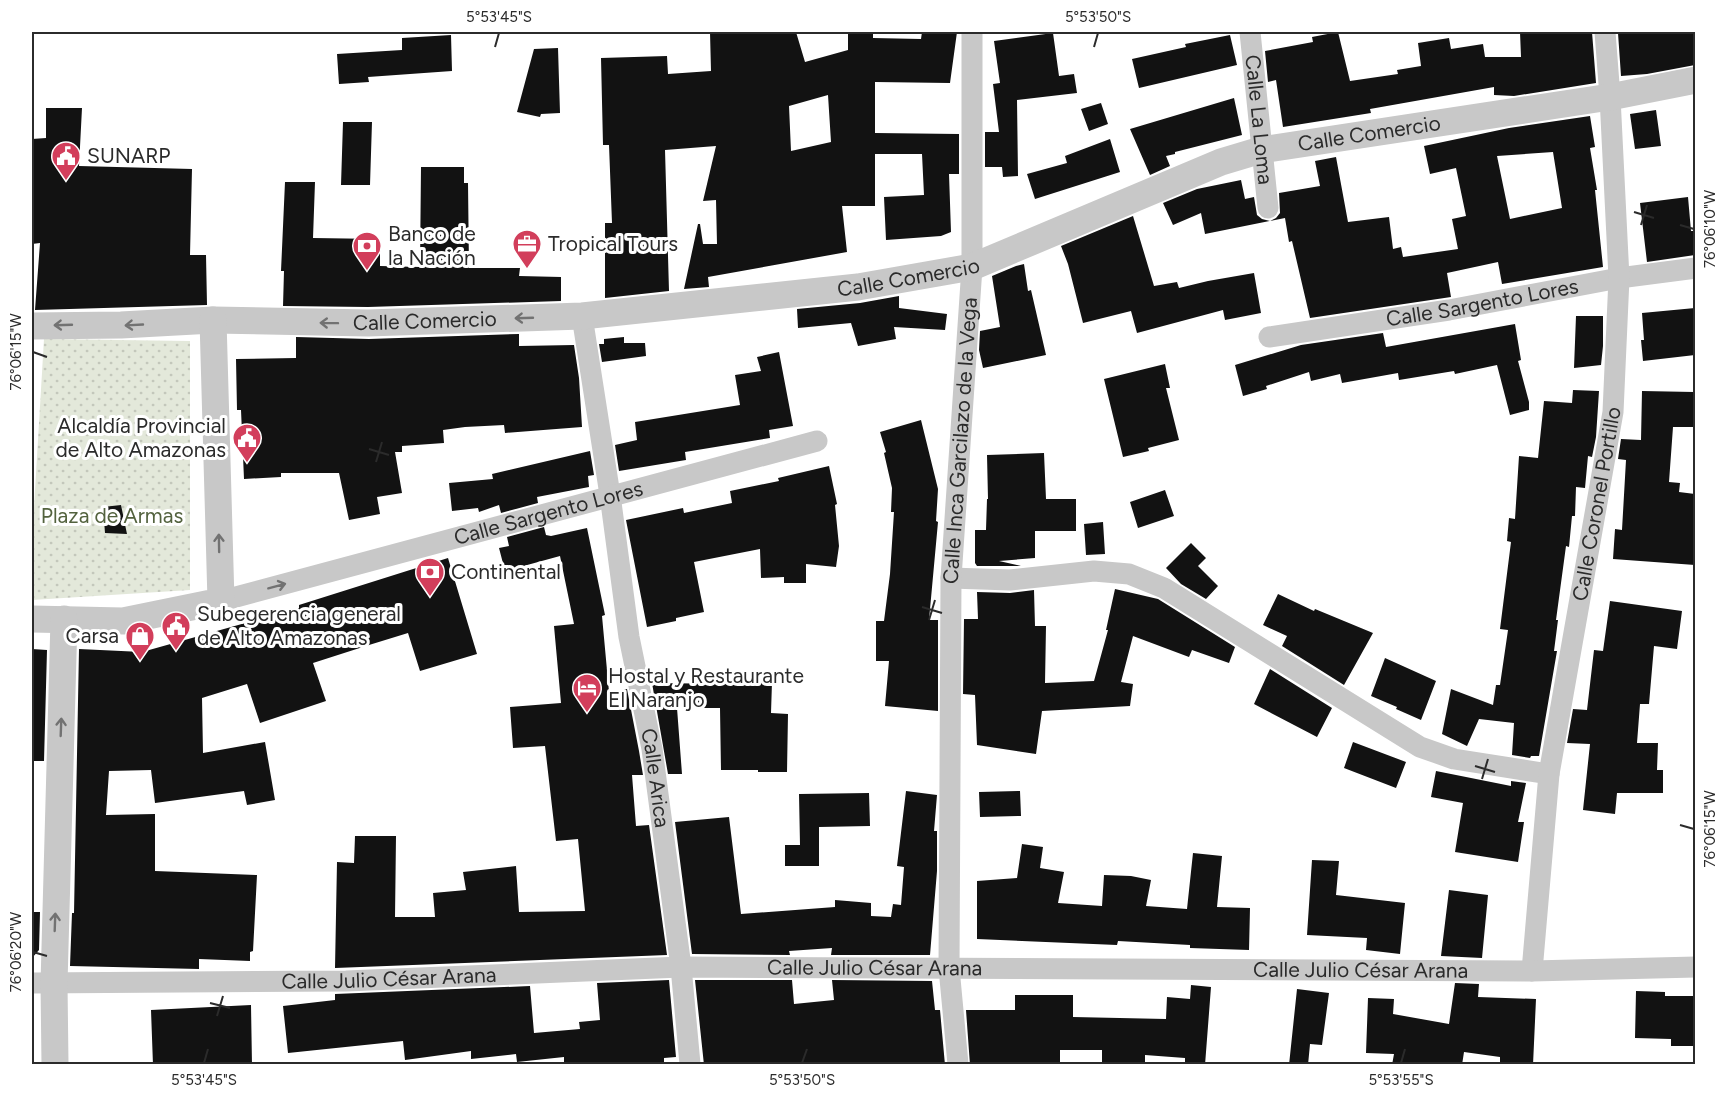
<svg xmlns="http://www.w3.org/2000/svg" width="1727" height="1096" viewBox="0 0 1727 1096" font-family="Figtree,sans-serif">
<defs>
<pattern id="park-dots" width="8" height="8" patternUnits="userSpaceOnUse" patternTransform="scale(1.5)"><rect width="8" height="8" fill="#e3e8da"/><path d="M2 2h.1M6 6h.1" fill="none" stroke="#c3c7bb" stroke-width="1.8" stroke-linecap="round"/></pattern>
</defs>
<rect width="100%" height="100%" fill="#fff"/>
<path fill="url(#park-dots)" d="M44,339L190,341V590L32,600V541Z"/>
<path fill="#121212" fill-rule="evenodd" d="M710,32H796L805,62L848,50V32H873V38L921,39L922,32H957L950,83L875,82V133L959,134V174H949L951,232L941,236L886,240L884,197L924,195L922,154H875V206H842L847,252L708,277L709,287L684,289L698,224H700L703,244H717L716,200L703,201L716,146L665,150L669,291L605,298V223H612L609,145H603L601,58L667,56L668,74L711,71ZM828,95L831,142L791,151L789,106Z
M1338,32L1350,81L1398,74L1397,70L1421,66L1418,43L1449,38L1451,49L1483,44L1485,57H1521L1520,32H1592L1596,83L1514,96L1494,95V87L1370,109L1371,113L1283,127L1276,80L1268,82L1265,51L1313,42L1312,37Z
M1634,32H1695V65L1647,74L1621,76L1618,33Z
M1053,33L1059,76L1074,74L1077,93L1017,100L1018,176L1003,177L1002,167H985V132H999L993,84L1000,83L994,41Z
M451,35L452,71L368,77L369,82L339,84L337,54L402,50V38Z
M1230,35L1237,65L1139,88L1132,59L1186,47L1185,44Z
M558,48L560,113L541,114L540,117L517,112L534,49Z
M1234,98L1242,135L1175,152V154L1166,156L1170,166L1150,175L1130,129Z
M1101,103L1108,124L1089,131L1081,109Z
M46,108H82L79,166L192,169L190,255H206L207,305L35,310L40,243L32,244V139L46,138Z
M1656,110L1661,146L1635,149L1630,114Z
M1590,116L1595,147L1590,148L1597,190H1595L1603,267L1502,284L1498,262L1447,273L1451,297L1310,318L1292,241L1289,242L1285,218L1205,234L1201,213L1173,225L1163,203L1197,189L1241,180L1245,199L1254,197L1257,215L1262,219L1270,221L1276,218L1280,213L1279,193L1320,186L1315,161L1336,157L1348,222L1389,217L1393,249L1401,247L1403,257L1458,249L1452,219L1466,216L1456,168L1430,174L1424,146L1509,128ZM1553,152L1562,208L1510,219L1497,156Z
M343,122H372L370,185H341Z
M1110,139L1120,172L1035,199L1027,174L1067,163L1065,156Z
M421,167H464V183H468L469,268H520L519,276L561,277V301L368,307L283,306L284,271H281L285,182H315L313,238L380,239V266L420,267Z
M1688,197L1691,231H1695V255L1647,262L1640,203Z
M1133,216L1154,286L1177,282L1179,288L1208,281L1254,273L1261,313L1225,320L1223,310L1137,333L1131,311L1083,323L1068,264L1061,246Z
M1024,264L1028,291L1031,290L1046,355L983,368L979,350L980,331L1000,327L992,276L1016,266Z
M899,296V308L947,314L945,330L894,327L896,339L858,346L851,323L798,328L797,309L860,303Z
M1695,308V355L1643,361L1641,340H1644L1642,313Z
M1576,316H1603V346L1601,365L1574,368Z
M1515,324L1521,360L1518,361L1529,402V410L1510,415L1497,365L1455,374L1454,371L1399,380L1398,373L1342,383L1340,374L1311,381L1309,372L1266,386L1267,389L1243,396L1235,365L1301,345L1383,333L1386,347Z
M519,334V346L574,345L579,378L582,427L505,433L504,425L465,427L443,430L444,443L402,446V452H395L402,493L377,497L380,514L349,520L339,473H281V477L244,479L241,410H237L236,359L296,358V337L369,339Z
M624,337V343H645L646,356L602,362L599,344H604V339Z
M779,352L793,426L769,430L770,438L685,452L686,460L619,471L615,445L637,440L635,422L740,405L735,375L761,371L757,357Z
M1165,364L1170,388H1166L1179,440L1148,448L1149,451L1123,457L1104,379Z
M1573,390L1599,391L1596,437L1592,457L1588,456L1585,488L1576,487L1575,516H1572L1569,547L1566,546L1556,620H1558L1554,651H1557L1539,756H1531L1530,758L1512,755L1514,723L1479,719L1467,746L1442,734L1451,689L1493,705L1496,685H1500L1508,630L1500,629L1511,542L1507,541L1509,518L1515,519L1519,456L1538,458L1544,401L1572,403Z
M1642,391L1694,392L1693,427H1673L1669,482L1680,483L1679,492L1695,494V565L1613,559L1615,529L1622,530L1626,460L1618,459L1621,439L1641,440Z
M921,420L938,489L936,521L938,522L929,620H938V711L885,706L889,661H876V621H884L890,574L894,512H891L892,488L884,453L886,452L880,432Z
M590,451L594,475L588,476L589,487L537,497L538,503L501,513L499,505L479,512L478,508L452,511L449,483L493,479L492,474Z
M1044,453L1046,499H1076V531H1035V558L999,561L1021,566H977L975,563V530H986L987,499H988L987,455Z
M829,466L837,504L835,505L839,546L836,567L806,564V583H784V577L761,578L760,549L694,562L704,612L676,618V621L647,627L626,520L683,508L684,513L732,503L730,491L779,481L778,478Z
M1165,490L1174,516L1138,528L1130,502Z
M121,505L127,534L105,533L103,507Z
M1103,522L1105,554L1086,555L1084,524Z
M544,527L546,535L551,536L587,528L605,615L602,616L609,692L627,689L639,751L643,775H632L636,826L649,825L667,955L335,968L337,862L354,863L355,836H396L395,917H435L433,893L466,890L463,872L516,866L519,912L585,911L578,839L556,841L545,746L513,748L510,707L561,703L554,626L574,624L560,556L505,571L499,548L509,546L507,537Z
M1191,543L1206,558L1198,566L1218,586L1206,599L1181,584L1166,568Z
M448,558L477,654L420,671L408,633L369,645L313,663L326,701L260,723L247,684L202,698L203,753L265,742L275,800L247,805L244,791L155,803L151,770L109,771L106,815L155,814V871L257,875L253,951L250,952V961L199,959V969L70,966L72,913H74L79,649L142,652L299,608V605Z
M1115,589L1158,599L1235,647L1229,663L1192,650L1189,657L1133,636L1121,682L1133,684L1130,706L1042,711L1036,754L977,745L975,695L963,694L964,619H978L977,592L1010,593L1034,590L1035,626H1046L1045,683L1094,681L1108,630H1106Z
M1278,594L1314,611L1315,609L1373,633L1344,685L1282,646L1287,636L1263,625Z
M1610,601L1682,611L1677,649L1654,646L1649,704H1640L1637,743H1658L1657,770H1663V793H1617L1615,814L1583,810L1590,744L1567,743L1573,709L1587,710L1594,650L1603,651Z
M32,649L47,650L44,761H32Z
M1385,658L1436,681L1421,720L1396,709L1397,707L1371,696Z
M1270,669L1332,708L1317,737L1254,704Z
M737,681L772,682L771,713L788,714L787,772H758V770H721L720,708H677L682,774H668L652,683L737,684Z
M1353,742L1406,762L1396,788L1344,768Z
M1436,771L1511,786V781L1526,783L1518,822H1524L1518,862L1455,852L1463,803L1431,797Z
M906,791L937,795L934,831H937V871L930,955H831L832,948L789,951L790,955L692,954L675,822L729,817L741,914L835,907V900L871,903V916L891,917L893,904L901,905L904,867L897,866Z
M1020,791L1021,816L980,817L979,792Z
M869,793L870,826L819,827V866H785V845H800L799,794Z
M1022,844L1043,847L1040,868L1064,872L1058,903L1102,906L1104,875L1131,876L1151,880L1146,906L1187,909L1193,853L1222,856L1217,907L1250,908L1249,950L1190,948V945L1118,941L1117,945L977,939V881L1017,878Z
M1312,860L1339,861L1336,895L1405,903L1400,954L1366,950L1367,938L1307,935Z
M1449,890L1488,895L1482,958L1441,956Z
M32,912H40L39,950L32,958Z
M669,980L676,1057L664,1058V1065H564V1057L517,1062L516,1054L471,1059V1051L405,1060L403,1041L288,1053L283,1006L335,1000V994L530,986L534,1033L580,1029L579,1022L600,1020L597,983Z
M695,980H792L794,1004L834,1000L832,980L932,981L935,1010H940L945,1065H704Z
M1455,983L1479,984L1478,997L1536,999L1533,1065H1500V1057L1464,1052L1462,1065H1392L1394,1054L1366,1053L1368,998L1394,999L1393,1014L1449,1024Z
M1191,985L1211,987L1205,1065H1185V1058L1145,1055V1065H1102V1050H1060V1065H970L966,1010H1015V995H1073V1017L1166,1019L1167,997L1190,999Z
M1297,989L1329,993L1322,1045L1310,1044L1308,1065H1289Z
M1636,991L1665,992V996H1695V1046H1671V1039L1635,1038Z
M251,1005L252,1065H153L151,1010Z"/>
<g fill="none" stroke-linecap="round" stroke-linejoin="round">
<g stroke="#c8c8c8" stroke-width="21">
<path id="s1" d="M1250,32L1268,208"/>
<path id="s2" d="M582,316L610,495L629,637L652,749L681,967L690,1064"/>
<path id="s3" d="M1269,337L1449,310L1619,278L1696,268"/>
<path d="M951,578L1010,580L1094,571L1129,574L1164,588L1420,747L1454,759L1549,774"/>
<path id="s4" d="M221,601L817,441"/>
<path id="s5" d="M1532,971L1549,774L1613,412L1619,278L1610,97L1605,32"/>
<path id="s6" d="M32,983L346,981L681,967L1532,971L1696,967"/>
<path id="s7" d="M958,1064L949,968L951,578L972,267V32"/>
</g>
<g stroke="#c8c8c8" stroke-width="27">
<path id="s8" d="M32,326L121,325L213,320L368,323L582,316L858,287L972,267L1221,162L1261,150L1610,97L1696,80"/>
<path d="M32,619L123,621L221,601L213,320"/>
<path d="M55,1064L54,984L64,619"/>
</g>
</g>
<defs><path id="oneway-shaft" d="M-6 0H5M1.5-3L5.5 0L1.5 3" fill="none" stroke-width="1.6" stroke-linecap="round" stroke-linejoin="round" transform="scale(1.5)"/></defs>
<g stroke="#727272">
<use href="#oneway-shaft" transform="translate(524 318) rotate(178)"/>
<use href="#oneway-shaft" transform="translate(329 323) rotate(-179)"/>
<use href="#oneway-shaft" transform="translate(63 325) rotate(178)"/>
<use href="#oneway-shaft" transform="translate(134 325) rotate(177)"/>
<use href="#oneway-shaft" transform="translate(219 543) rotate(-91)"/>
<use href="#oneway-shaft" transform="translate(277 586) rotate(-15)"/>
<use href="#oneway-shaft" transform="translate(61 727) rotate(-88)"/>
<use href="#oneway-shaft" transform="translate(55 922) rotate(-88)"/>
</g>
<path fill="none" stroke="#2b2b2b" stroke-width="2" d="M495,47L499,33M1094,47L1098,33M1634,212L1654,218M1641,225L1647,205M1680,225L1694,229M33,352L47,357M369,449L389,455M376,462L382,442M922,607L942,613M929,620L935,600M1475,766L1495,772M1482,779L1488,759M1680,825L1694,829M33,952L47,956M210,1003L230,1008M217,1016L223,996M204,1063L208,1049M802,1063L807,1049M1401,1063L1405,1049"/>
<defs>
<g id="civic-pin" transform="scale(1.5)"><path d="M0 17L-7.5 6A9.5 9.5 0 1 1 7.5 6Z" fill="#d23e5b" stroke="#fff"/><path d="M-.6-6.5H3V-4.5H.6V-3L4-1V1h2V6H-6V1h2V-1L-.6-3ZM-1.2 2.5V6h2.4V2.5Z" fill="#fff"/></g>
<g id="office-pin" transform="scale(1.5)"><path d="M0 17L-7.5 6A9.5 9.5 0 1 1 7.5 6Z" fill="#d23e5b" stroke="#fff"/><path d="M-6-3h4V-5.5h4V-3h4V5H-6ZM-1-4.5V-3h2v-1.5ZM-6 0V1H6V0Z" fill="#fff"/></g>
<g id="bank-pin" transform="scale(1.5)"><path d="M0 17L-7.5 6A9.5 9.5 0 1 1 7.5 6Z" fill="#d23e5b" stroke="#fff"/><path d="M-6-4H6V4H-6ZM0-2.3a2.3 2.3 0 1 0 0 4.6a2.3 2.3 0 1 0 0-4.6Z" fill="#fff"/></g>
<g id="shop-pin" transform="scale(1.5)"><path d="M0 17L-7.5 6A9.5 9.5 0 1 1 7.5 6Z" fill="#d23e5b" stroke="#fff"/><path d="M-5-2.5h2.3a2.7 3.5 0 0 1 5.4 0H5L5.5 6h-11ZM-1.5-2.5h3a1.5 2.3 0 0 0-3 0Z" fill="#fff"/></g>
<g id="hotel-pin" transform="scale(1.5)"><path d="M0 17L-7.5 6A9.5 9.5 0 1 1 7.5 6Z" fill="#d23e5b" stroke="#fff"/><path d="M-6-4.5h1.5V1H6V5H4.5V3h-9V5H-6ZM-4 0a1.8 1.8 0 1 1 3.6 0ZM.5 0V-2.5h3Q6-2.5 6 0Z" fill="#fff"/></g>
</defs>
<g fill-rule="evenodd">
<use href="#civic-pin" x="66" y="156"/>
<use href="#office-pin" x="527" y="244"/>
<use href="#bank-pin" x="367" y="246"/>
<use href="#civic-pin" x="247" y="438"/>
<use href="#bank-pin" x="430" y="572"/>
<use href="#civic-pin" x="176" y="626"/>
<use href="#shop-pin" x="140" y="636"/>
<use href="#hotel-pin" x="587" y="688"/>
</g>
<g text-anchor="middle" stroke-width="6" stroke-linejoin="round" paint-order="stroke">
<g font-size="21" fill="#2b2b2b" stroke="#fff">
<text dy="7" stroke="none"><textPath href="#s1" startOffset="88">Calle La Loma</textPath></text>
<text dy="7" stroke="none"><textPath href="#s8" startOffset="1365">Calle Comercio</textPath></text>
<text dy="7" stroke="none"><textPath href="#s8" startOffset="879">Calle Comercio</textPath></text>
<text dy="7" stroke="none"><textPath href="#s3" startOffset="216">Calle Sargento Lores</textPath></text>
<text dy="7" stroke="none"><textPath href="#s8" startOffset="393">Calle Comercio</textPath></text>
<text dy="7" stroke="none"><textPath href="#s7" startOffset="624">Calle Inca Garcilazo de la Vega</textPath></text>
<text dy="7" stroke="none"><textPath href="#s5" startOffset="472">Calle Coronel Portillo</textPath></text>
<text dy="7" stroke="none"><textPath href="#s4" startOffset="339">Calle Sargento Lores</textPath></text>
<text dy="7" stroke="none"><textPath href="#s2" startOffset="468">Calle Arica</textPath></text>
<text dy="7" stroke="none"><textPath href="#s6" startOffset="843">Calle Julio César Arana</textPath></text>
<text dy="7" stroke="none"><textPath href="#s6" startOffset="1329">Calle Julio César Arana</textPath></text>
<text dy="7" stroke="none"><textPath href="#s6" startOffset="357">Calle Julio César Arana</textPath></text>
</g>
<g font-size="21" fill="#2b2b2b" stroke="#fff" text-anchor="start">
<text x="87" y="163">SUNARP</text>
<text x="388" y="241">Banco de<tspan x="388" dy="24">la Nación</tspan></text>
<text x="548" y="251">Tropical Tours</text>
<text x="226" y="433" text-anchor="end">Alcaldía Provincial<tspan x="226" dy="24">de Alto Amazonas</tspan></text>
<text x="451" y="579">Continental</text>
<text x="197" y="621">Subegerencia general<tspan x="197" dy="24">de Alto Amazonas</tspan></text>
<text x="119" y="643" text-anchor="end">Carsa</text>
<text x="608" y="683">Hostal y Restaurante<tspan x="608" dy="24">El Naranjo</tspan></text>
</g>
<g font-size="21" fill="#53623e" stroke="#fff">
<text x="112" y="523">Plaza de Armas</text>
</g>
</g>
<rect width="1727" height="1096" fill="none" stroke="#ffffff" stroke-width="66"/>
<rect x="33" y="33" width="1661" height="1030" fill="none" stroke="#2b2b2b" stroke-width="2"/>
<g font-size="15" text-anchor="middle" fill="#2b2b2b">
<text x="499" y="22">5°53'45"S</text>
<text x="1098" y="22">5°53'50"S</text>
<text transform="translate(1710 229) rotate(-90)" y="5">76°06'10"W</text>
<text transform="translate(16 352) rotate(-90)" y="5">76°06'15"W</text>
<text transform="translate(1710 829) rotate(-90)" y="5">76°06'15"W</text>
<text transform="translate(16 952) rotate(-90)" y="5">76°06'20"W</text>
<text x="204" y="1085">5°53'45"S</text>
<text x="802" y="1085">5°53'50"S</text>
<text x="1401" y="1085">5°53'55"S</text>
</g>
</svg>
